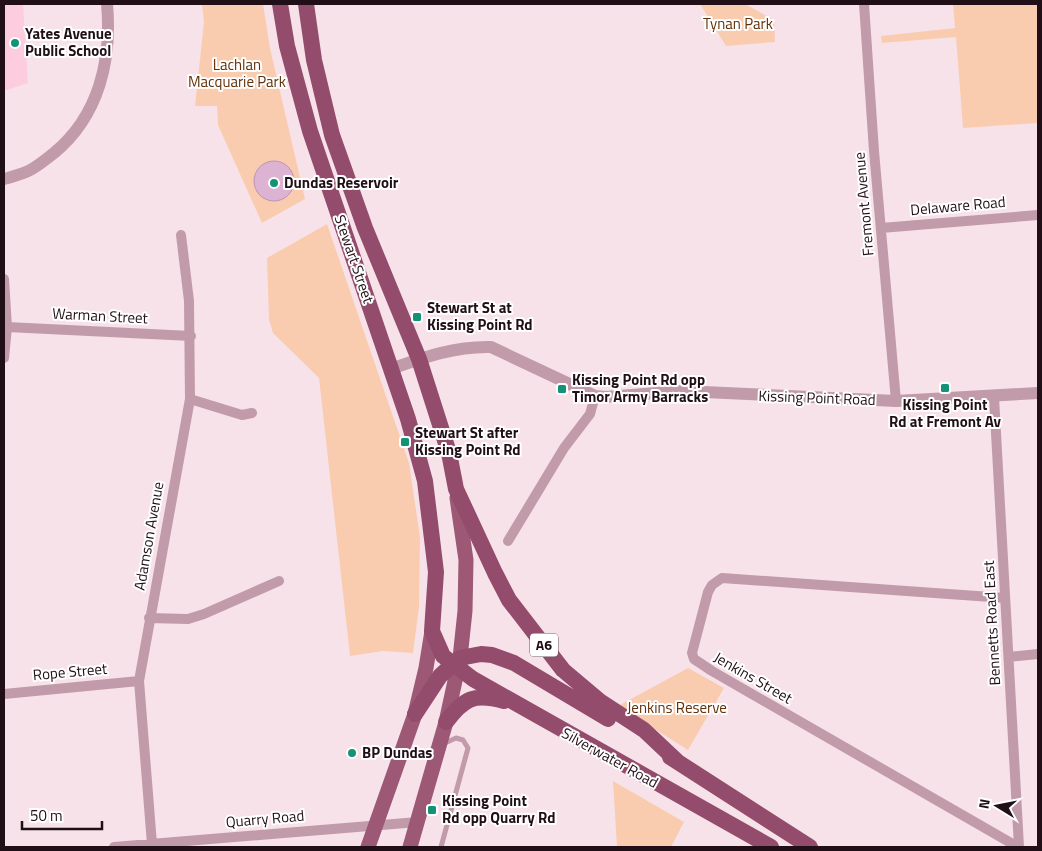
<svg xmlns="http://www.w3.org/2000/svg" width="1042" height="851" viewBox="0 0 1042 851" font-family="'Titillium Web',sans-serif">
<rect width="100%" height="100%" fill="#f8e2ea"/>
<path fill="#fdcddf" d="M4,4H23L28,83L4,91Z"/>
<path fill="#faccaf" d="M202,4H263L270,48L305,199L262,223L218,125L217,106H195L204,22Z
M700,4H745L774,20L775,42L726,46Z
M953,4H1038V123L963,128L956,37L882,43L881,36L955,28Z
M327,224L409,463L420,537L419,607L413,653L383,651L350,656L319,378L273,333L269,320L267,258Z
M688,668L724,688L688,750L618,706Z
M613,781L684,822L671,847H617Z"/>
<path fill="#ddb3d4" stroke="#bc94b3" d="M254 181a20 20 0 1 1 40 0a20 20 0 1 1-40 0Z"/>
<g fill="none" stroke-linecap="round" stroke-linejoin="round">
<path stroke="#c29baa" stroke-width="5" d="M441,847L468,748L463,740L456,738L445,743"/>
<path stroke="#c29baa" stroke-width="10" d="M864,4L874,151L896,401
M881,228L1038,215
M4,279L7,327L4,358
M7,327L191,336
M994,397L1019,847
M190,399L242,415L252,413
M508,541L564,448L590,414L595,396
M1005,598L722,578L712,585L708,592L692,653L694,659L712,671L1018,847
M149,618L188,619L204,614L279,581
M1009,657L1038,654
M4,694L139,681
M152,844L139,681L190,399L189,301L181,235
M114,847L418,822"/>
<path stroke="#c29baa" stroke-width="12" d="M4,179C11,177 19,175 26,172C36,168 46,159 54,153C99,116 112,60 107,4
M391,369C424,357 456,346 491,347L595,396L606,397L682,391L896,401L1038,393"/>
<path stroke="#9c5875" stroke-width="15" d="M368,847L415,714L426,668L432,631
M410,847L446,722L460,658L465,611L466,560L457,498"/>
<path stroke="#944c6c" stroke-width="16" d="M280,4L287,46L310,131L408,419L425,481L436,572L432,631L443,656L473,679L771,847
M306,4L314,60L332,135L365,228L419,359L449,453L456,489L495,573L509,600L563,670L601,702L644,730L678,762
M415,714L440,676L452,665L460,658L481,654L492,655L514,663L608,719
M446,722C464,698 474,693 504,701
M670,757L810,847"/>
</g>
<g fill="#149278" stroke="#fff" stroke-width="2">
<circle cx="15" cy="43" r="5"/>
<circle cx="274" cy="183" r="5"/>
<rect x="412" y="312" width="10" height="10" rx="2.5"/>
<rect x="940" y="383" width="10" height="10" rx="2.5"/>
<rect x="557" y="384" width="10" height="10" rx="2.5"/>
<rect x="400" y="437" width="10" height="10" rx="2.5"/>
<circle cx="352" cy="753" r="5"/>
<rect x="427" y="805" width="10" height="10" rx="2.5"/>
</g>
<g text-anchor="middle" stroke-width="4" stroke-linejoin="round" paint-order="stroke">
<rect fill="#fff" stroke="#63575c" stroke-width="1" x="530" y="633.5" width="28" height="23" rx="4"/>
<g font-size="14" font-weight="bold" fill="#200f16">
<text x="544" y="650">A6</text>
</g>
<g font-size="15" fill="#613109" stroke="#fff">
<text x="738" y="29">Tynan Park</text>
<text x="237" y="70">Lachlan<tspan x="237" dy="17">Macquarie Park</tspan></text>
<text x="677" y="713">Jenkins Reserve</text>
</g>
<g font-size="15" font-weight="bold" fill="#200f16" stroke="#fff" text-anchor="start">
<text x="25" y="39">Yates Avenue<tspan x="25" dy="17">Public School</tspan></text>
<text x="284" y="188">Dundas Reservoir</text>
<text x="427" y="313">Stewart St at<tspan x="427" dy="17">Kissing Point Rd</tspan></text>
<text x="572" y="385">Kissing Point Rd opp<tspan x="572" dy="17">Timor Army Barracks</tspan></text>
<text x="945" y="410" text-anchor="middle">Kissing Point<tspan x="945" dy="17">Rd at Fremont Av</tspan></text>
<text x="415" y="438">Stewart St after<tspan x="415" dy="17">Kissing Point Rd</tspan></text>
<text x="362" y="758">BP Dundas</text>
<text x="442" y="806">Kissing Point<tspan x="442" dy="17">Rd opp Quarry Rd</tspan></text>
</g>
<g font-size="15" fill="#200f16" stroke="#fff">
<text transform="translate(864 204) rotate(-95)" y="5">Fremont Avenue</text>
<text transform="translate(958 206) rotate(-5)" y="5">Delaware Road</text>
<text transform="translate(354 259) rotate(71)" y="5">Stewart Street</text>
<text transform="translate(100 316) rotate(3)" y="5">Warman Street</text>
<text transform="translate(817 398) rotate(2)" y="5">Kissing Point Road</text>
<text transform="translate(149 536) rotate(-80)" y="5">Adamson Avenue</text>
<text transform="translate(992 623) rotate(-93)" y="5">Bennetts Road East</text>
<text transform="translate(70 672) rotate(-5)" y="5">Rope Street</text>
<text transform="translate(753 678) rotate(30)" y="5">Jenkins Street</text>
<text transform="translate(610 758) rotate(29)" y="5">Silverwater Road</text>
<text transform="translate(265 819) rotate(-5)" y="5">Quarry Road</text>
</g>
</g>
<rect width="1042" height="851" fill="none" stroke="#200f16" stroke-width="10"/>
<g transform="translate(997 806) rotate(280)" stroke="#ffffff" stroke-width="4" paint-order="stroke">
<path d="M0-4L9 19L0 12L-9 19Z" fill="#200f16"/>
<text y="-8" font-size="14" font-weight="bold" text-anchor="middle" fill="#200f16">N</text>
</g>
<path d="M22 821v8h80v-8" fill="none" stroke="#200f16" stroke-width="2.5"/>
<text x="30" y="821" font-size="15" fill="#200f16" stroke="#ffffff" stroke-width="4" paint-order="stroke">50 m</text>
</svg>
